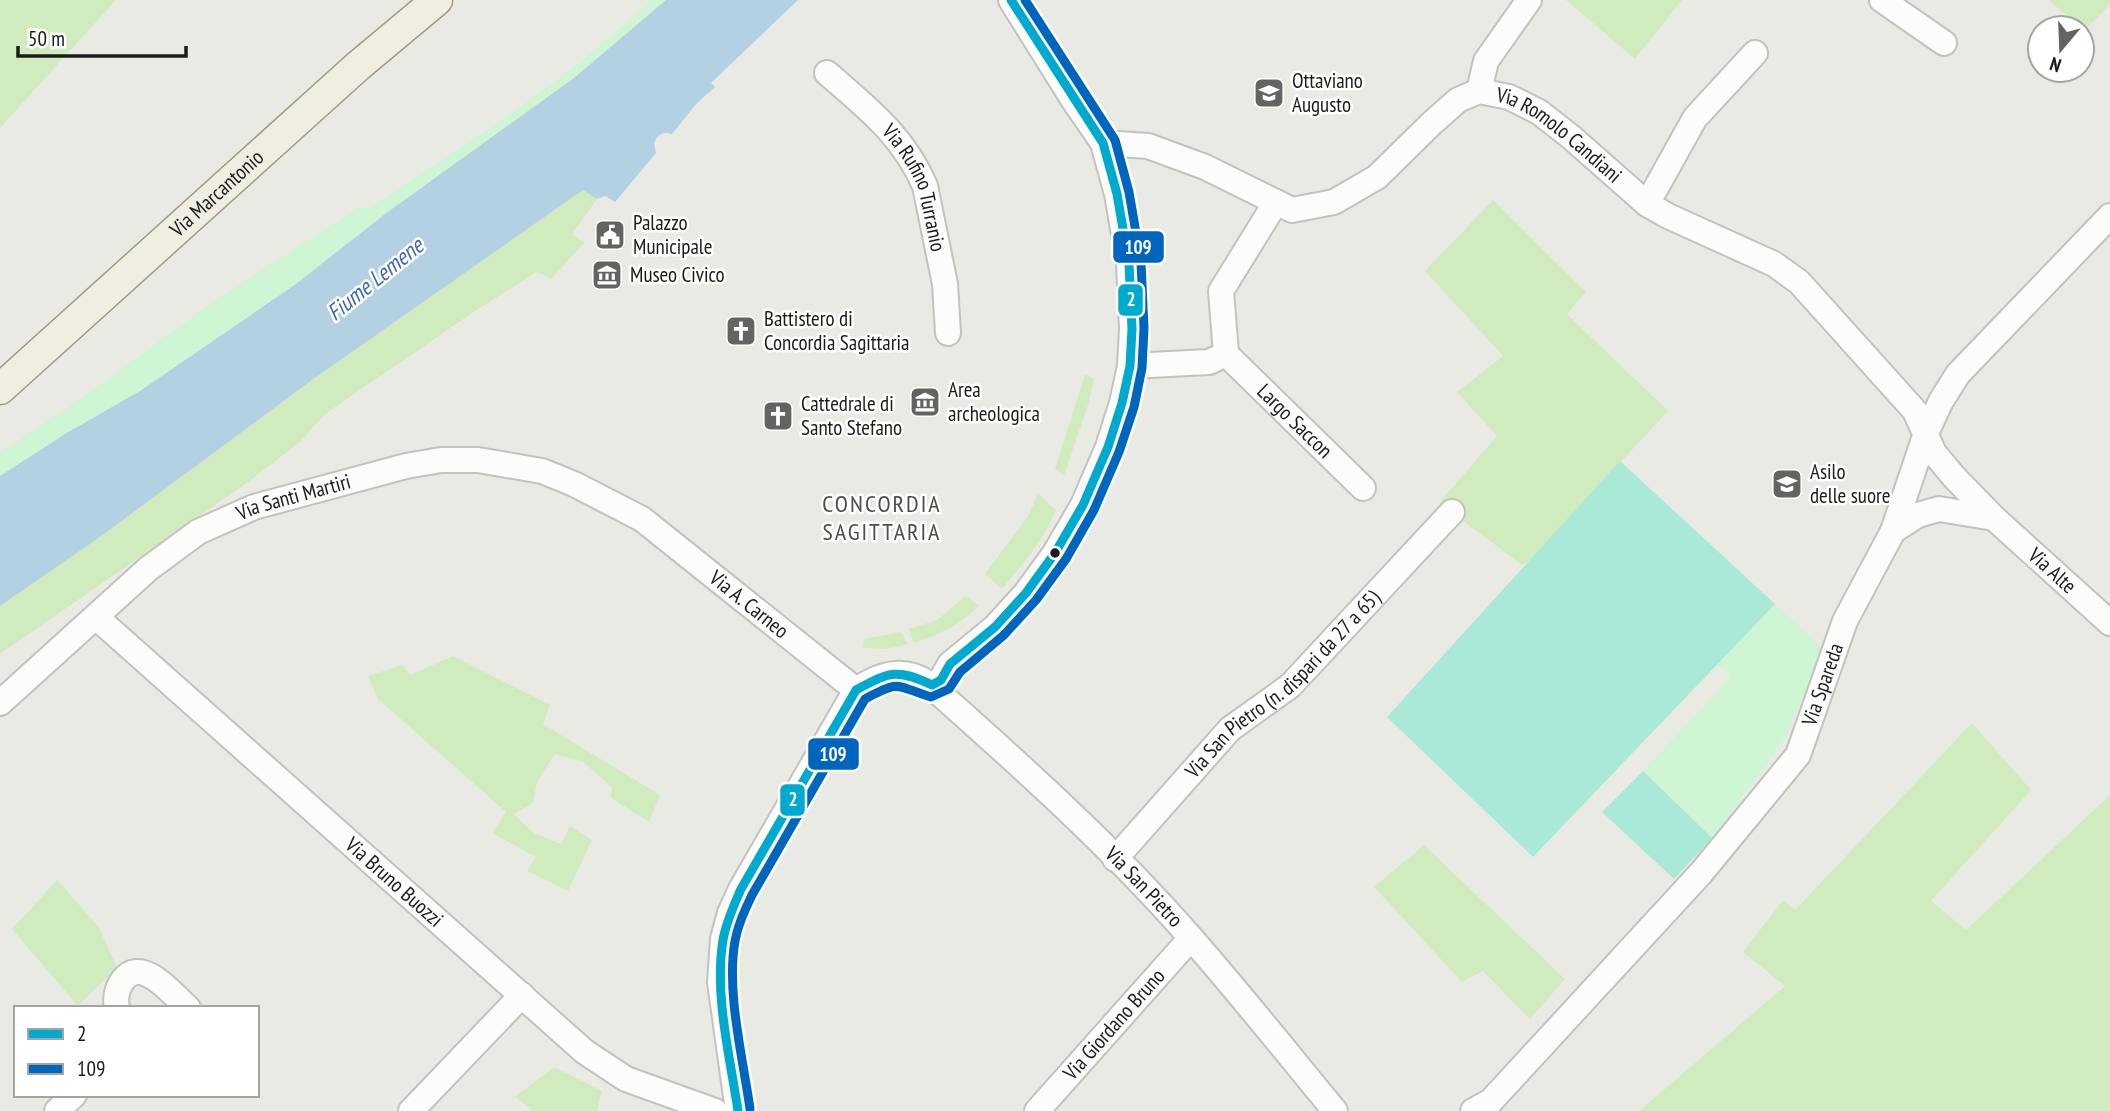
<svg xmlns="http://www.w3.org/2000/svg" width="2110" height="1111" viewBox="0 0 2110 1111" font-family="'PT Sans Narrow',sans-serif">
<rect width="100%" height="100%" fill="#eaeae4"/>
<path fill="#d0ecbf" d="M0,0H116L0,128Z
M1566,0H1682L1635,59Z
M2048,0H2110V5L2085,30Z
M584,189L597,199L572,234L584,243L551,279L537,272L478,309L325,414L299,443L248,482L0,654V606L100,537L312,380Z
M1493,200L1586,292L1567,314L1668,411L1528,562L1522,565L1439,503L1497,436L1457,392L1503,356L1425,271Z
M1085,374L1094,378L1089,402L1064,476L1055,469Z
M1038,494L1056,510C1043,541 1023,564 1002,589L985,574L1028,516Z
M966,596L979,606C961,624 939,635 914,643L908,629L937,620Z
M901,632L908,644L886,649L863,648L864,639Z
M453,656L550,705L543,724L660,795L649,822L611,798L612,787L583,762L555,754L537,782L533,803L514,814L534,833L561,844L570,826L592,840L568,891L527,871L536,857L492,833L506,812L378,699L368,676L402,665L410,675Z
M1972,723L2031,790L1931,901L1966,930L2110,795V1111H1639L1785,986L1743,952L1783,900L1795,910Z
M1424,845L1565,979L1530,1019L1483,971L1462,982L1374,887Z
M57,880L98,926L117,967L78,1006L12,929Z
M554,1067L602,1091L597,1111H534L515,1097Z"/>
<path fill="#cef5d4" d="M650,0H666L574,78L385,214L296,284L140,391L65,434L0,476V453L75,403L216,300L359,207L370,208C466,143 567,82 650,0Z
M1775,604L1823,649L1786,737L1712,838L1643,771L1731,677L1718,663Z"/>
<path fill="#aae8d7" d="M1620,461L1775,604L1533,857L1387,717Z
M1643,771L1712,838L1674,879L1602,812Z"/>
<path fill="#b3d1e2" d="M666,0H798L711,83L715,87L697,103L672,134C662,131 658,135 654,143L656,153L615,202L605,196L597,199L583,190L312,380L100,537L0,606V476L65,434L140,391L296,284L385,214L574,78Z"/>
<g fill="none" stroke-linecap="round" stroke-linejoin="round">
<g stroke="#c2c2c0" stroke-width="28">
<g id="minor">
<path d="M1882,0L1944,43"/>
<path id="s1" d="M827,73C867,108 903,135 925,186L945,284L948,333"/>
<path d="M1479,91L1486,61L1529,0"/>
<path id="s2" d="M1103,143L1148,146L1205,167L1292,210L1334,202L1377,177L1432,123L1458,100L1479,91L1509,97L1539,112L1571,137L1647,204L1668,216L1774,264L1799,282L1915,411L1934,453L1955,478L1994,518L2110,623"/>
<path d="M1647,204L1695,118L1755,53"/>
<path id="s3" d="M1226,354L1363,488"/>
<path d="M1130,366L1209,362L1226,354L1221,291L1276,202"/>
<path d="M1893,531L1918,515L1939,509L1994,518"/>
<path id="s4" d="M96,617L585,1052L626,1079L715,1111"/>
<path d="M929,684L939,683L950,664L995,627L1026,593L1055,553L1083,505L1108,447L1122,403L1130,366L1132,329L1129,264L1117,194L1103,143L1074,101L1011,0"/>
<path id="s5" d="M0,703L148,569L198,532L254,507L406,466L441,460H478L542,471L574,484L642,519L856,690"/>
<path id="s6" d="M1115,859L1230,729L1290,686L1452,512"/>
<path d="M117,1008C115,998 117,988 123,980C142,955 173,995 188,1008"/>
<path d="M57,1111L74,1095"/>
<path d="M411,1111L522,995"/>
<path id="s7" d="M738,1111L720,982L723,939L730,913L741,889L856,690C880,674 904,666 929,684C1020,765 1112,847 1192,939C1241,995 1288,1054 1335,1111"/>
<path id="s8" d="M1037,1111L1191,938"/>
<path id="s9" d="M1473,1111L1491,1101L1701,873L1798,755L1845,621L1893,531L1926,433L1941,401L1958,374L2110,216"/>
</g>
</g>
<g stroke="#a09b81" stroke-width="33">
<g id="major">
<path id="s10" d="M0,389L358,66L437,0"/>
</g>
</g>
<use href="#minor" stroke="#fcfcfb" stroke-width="24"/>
<use href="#major" stroke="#f0ede2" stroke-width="30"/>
<g stroke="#fff" stroke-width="14">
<path id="bus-1" d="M738,1111C730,1057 714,994 723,940C726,922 734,905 741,889L856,690C890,672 896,668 932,685L941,680L950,664L995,627L1026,593L1055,553L1083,505L1108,447L1122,403L1130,366L1132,329L1129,264L1117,194L1103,143L1011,0"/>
</g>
<g stroke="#fff" stroke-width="14">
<path id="bus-2" d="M750,1109C743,1058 726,992 735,941C738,924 745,910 752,895L865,699C902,679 895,686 931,697L949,689L960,672L1004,635L1036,600L1066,559L1094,510L1119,452L1134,407L1142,368L1144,328L1141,262L1129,192L1115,140L1025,0"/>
</g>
<use href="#bus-1" stroke="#00a9ce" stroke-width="9"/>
<use href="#bus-2" stroke="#0065bd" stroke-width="9"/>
</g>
<defs>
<g id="school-square" transform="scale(1.575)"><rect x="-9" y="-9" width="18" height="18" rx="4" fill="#636361" stroke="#fff"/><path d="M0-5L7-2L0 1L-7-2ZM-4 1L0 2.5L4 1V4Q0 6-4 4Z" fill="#fff"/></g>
<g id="civic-square" transform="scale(1.575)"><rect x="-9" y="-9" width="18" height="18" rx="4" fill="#636361" stroke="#fff"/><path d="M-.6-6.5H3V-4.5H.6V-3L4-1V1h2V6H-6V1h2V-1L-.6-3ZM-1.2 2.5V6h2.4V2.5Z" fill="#fff"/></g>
<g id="museum-square" transform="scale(1.575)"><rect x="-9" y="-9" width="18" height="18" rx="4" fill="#636361" stroke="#fff"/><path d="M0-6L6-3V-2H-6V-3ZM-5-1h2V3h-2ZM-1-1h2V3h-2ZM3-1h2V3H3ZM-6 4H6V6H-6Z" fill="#fff"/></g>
<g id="church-square" transform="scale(1.575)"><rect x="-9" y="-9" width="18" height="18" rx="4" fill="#636361" stroke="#fff"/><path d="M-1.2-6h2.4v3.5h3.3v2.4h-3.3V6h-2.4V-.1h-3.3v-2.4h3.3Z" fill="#fff"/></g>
</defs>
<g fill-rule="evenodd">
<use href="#school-square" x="1269" y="93"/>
<use href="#civic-square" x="610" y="235"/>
<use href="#museum-square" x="607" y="275"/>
<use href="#church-square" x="741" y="331"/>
<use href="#museum-square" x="925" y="402"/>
<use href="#church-square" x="778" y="416"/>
<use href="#school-square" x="1787" y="484"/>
</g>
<circle fill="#1b1b1b" stroke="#fff" stroke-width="2.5" cx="1055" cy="553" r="6"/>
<g text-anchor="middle" stroke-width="5" stroke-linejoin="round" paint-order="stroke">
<g font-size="21" fill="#1b1b1b" stroke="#fff" text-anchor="start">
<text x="1292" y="88">Ottaviano<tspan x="1292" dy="24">Augusto</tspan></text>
<text x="633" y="230">Palazzo<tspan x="633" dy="24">Municipale</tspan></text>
<text x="630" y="282">Museo Civico</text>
<text x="764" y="326">Battistero di<tspan x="764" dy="24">Concordia Sagittaria</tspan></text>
<text x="948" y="397">Area<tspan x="948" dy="24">archeologica</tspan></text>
<text x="801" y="411">Cattedrale di<tspan x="801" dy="24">Santo Stefano</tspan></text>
<text x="1810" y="479">Asilo<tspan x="1810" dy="24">delle suore</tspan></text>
</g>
<g font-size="21" fill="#1b1b1b" stroke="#fff">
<text dy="7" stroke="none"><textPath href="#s2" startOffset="523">Via Romolo Candiani</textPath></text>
<text dy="7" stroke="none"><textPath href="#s1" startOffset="149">Via Rufino Turranio</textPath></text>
<text dy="7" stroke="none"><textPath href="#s10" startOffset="292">Via Marcantonio</textPath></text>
<text dy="7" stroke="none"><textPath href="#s3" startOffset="96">Largo Saccon</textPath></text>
<text dy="7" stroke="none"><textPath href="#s5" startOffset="364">Via Santi Martiri</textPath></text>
<text dy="7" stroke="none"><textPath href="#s2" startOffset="1194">Via Alte</textPath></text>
<text dy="7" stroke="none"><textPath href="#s5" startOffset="866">Via A. Carneo</textPath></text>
<text dy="7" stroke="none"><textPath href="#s6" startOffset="243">Via San Pietro (n. dispari da 27 a 65)</textPath></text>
<text dy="7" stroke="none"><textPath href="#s9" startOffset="558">Via Spareda</textPath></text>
<text dy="7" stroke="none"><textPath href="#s4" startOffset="399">Via Bruno Buozzi</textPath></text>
<text dy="7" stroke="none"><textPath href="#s7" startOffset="831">Via San Pietro</textPath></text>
<text dy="7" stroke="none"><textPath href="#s8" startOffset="116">Via Giordano Bruno</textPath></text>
</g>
<g font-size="23" font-style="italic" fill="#4067b3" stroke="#fff">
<text transform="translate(375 279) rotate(-39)" y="8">Fiume Lemene</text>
</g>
<g font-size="24" letter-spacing="2" fill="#4e4e4e" stroke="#fff">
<text x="882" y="512">CONCORDIA<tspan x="882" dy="28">SAGITTARIA</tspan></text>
</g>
</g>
<g stroke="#fff" stroke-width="2.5">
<rect x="1112" y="230" width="53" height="34" rx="7" fill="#0065bd"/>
<rect x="1117" y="283" width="27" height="34" rx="7" fill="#00a9ce"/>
<rect x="807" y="737" width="53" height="34" rx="7" fill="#0065bd"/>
<rect x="779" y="783" width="27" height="34" rx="7" fill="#00a9ce"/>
</g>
<g font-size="19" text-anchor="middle" font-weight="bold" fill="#fff">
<text x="1138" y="254">109</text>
<text x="1131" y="306">2</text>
<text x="833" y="761">109</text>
<text x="793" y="806">2</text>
</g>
<rect x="14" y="1006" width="245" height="91" fill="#ffffff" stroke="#a4a4a4" stroke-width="2"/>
<rect x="28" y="1029" width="35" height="10" fill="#00a9ce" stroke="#a4a4a4" stroke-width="2"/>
<text x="77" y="1041" font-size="21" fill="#1b1b1b">2</text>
<rect x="28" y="1064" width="35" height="10" fill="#0065bd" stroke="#a4a4a4" stroke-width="2"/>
<text x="77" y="1076" font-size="21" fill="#1b1b1b">109</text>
<g transform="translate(2061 49) rotate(199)"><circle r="33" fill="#ffffff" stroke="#a4a4a4" stroke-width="2"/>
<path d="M0-5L12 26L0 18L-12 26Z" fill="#636361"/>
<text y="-10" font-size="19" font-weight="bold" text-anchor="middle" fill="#1b1b1b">N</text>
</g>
<path d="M18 46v10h168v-10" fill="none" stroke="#1b1b1b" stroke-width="3.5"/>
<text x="28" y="46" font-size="21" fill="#1b1b1b" stroke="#ffffff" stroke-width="5" paint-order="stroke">50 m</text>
</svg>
